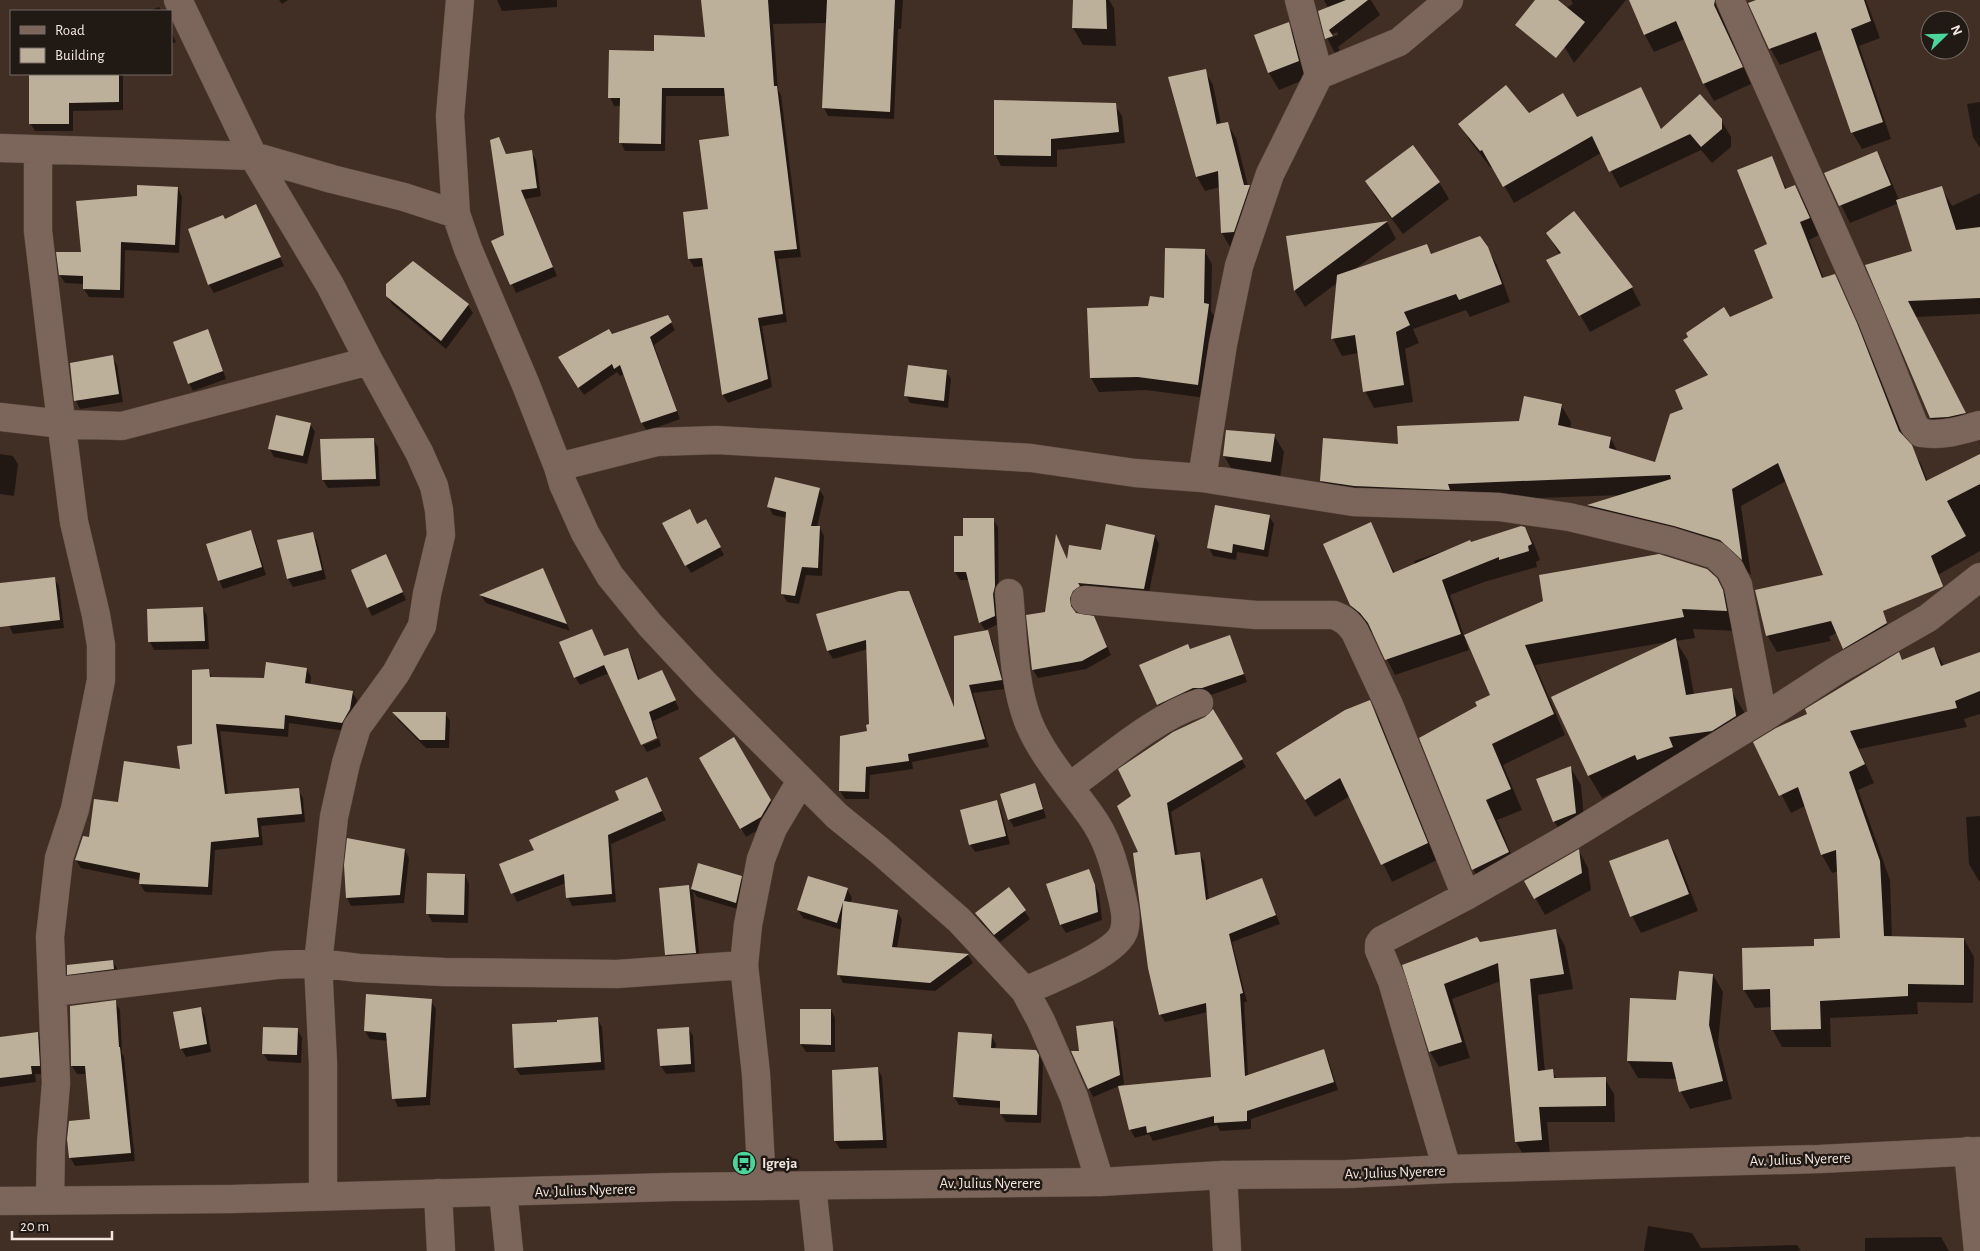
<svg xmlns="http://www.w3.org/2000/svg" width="1980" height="1251" viewBox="0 0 1980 1251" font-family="'Alegreya Sans',sans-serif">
<rect width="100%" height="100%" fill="#412e25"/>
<path fill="#0007" fill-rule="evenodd" d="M279,0H288L282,4Z
M497,0H557V7L502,11Z
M702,0H903L901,29H898L894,119L828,116L824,108L827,23L773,24L778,90L781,95L801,257L778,259L787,322L762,326L772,387L728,403L723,395L705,266L694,267L689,259L684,213L709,210L731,137L726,96H666L665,151H625L621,143V106H614L610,97L655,52L707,38Z
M1074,0H1109L1114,8L1116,46L1083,45L1073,28Z
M1324,0H1371L1380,15L1338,47L1341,53L1336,55L1327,38L1328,8ZM1337,32L1338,35L1329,38V36Z
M1571,0H1626L1574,63L1548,18L1573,4Z
M1630,0H1714L1751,84L1714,101L1704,84L1685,39L1654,52L1645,35Z
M1760,0H1866L1880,38L1859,46L1891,139L1862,149L1852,132L1823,49L1780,65L1770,48Z
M159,7L162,11H149Z
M1288,24L1298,40L1308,78L1279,90L1269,73L1256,36Z
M171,31L176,42L171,44Z
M1205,71L1213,85L1221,124L1227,123L1236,138L1248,186L1257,201L1242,247H1230L1222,233L1220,187L1205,191L1197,177Z
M30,74H123V110L73,111V131H35L30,123Z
M1640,88L1662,130L1721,120L1731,137V147L1712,163L1701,150L1620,188L1601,153L1514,203L1493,166L1491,168L1470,141L1460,124L1577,118Z
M1980,102V148L1973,137L1967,104Z
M1115,105L1122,116L1125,143L1057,150V167L1001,166L995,154Z
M499,138L507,155L531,152L536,160L541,196L525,199L557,276L516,293L493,241L506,236Z
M1877,153L1886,169L1899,200L1941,187L1952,206L1980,193V314L1916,317L1974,429L1938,433L1929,416L1867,266L1914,252L1899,203L1850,223L1826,174Z
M1771,158L1787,190L1795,186L1805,204L1819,235L1809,240L1824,279L1834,276L1844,293L1866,342L1904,438L1921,464L1928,482L1980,455V551L1829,637L1831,641L1777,652L1767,635L1756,591L1825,576L1786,481L1741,506L1751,575L1731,557L1598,522L1589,506L1622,495L1457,501L1331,498L1321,481L1399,446L1520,422L1561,405L1571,422L1570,429L1611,439L1618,452L1656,464L1685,409L1708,376L1685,340L1775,299L1769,245Z
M1366,181L1439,182L1449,199L1403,234L1376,198Z
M178,188L182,197L179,253L125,250L124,298L89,297L84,289V284L65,283L60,275L138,197Z
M1574,213L1632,288L1641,305L1590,332L1548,260L1560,255L1547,233Z
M261,214L284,266L214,293L209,285L190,229Z
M1387,222L1396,239L1355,269L1427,246L1432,255L1487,248L1497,265L1510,302L1470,317L1466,310L1413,329L1419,343L1405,349L1413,402L1374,408L1365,391L1359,353L1342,356L1333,339L1337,283L1305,307L1295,291L1287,237Z
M1204,250L1212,264L1211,311L1216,319L1206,398L1146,390L1099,392L1091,378L1150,307L1166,299Z
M413,263L468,305L473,313L446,349L392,304L387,296Z
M668,317L675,330L654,345L680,419L647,431L642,423L624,374L620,376L617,372L584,395L564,366L612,336Z
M208,331L212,339L226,379L193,391L189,383Z
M112,357L117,365L123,402L80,409L76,401L71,364Z
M946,371L951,379L948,408L910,403L906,395Z
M310,424L315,432L307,464L274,457L269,448Z
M1274,435L1284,452L1280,478L1234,473L1224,456Z
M373,439L378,447L380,486L328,488L323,480Z
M0,454L13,456L18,464L14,496L0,494Z
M819,489L824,497L817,527L820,528L824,536L822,576L806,575L799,604L787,602L782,593L787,518L773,515L769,507Z
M1269,516L1274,524L1268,557L1237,552L1236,560L1213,556L1209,548Z
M993,519L998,527L999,624L985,630L980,622L970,580H960L955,572L956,537H965Z
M706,521L724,555L691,573L686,565L697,525Z
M1370,524L1395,574L1415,565L1414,561L1470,542L1471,543L1525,528L1534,544L1540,560L1536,562L1537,567L1484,582L1450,595L1464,636L1545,602L1716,579L1729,601L1738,631L1693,629L1695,638L1676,641L1688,661L1694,695L1731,690L1744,712L1748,739L1648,776L1602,798L1589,776L1553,698L1667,642L1535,665L1565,735L1503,765L1522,810L1497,820L1519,873L1485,889L1473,869L1478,707L1491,696L1467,637L1465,638L1469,650L1395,675L1374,634L1360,621L1351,605Z
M250,531L255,540L266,575L223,589L219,580Z
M312,533L317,541L326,579L293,587L288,579Z
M1155,536L1159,544L1148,597L1077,599L1074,607V612L1098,626L1111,655L1086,669L1038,678L1033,670L1060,543L1068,561Z
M386,556L406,600L372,616L368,608Z
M542,569L547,578L570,631L486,603L481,596Z
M54,578L59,586L64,628L13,634L9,625Z
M908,592L913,600L955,709L987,632L992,640L1005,689L973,693L989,747L912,762L913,769L870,775L869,799H845L840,791L870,725L868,649L833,659L828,651L818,615Z
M203,608L207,616L209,649L154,650L150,642Z
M1885,620L1895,637L1853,665L1844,648Z
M592,630L604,657L627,649L632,657L640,681L666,680L679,709L653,721L658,736L642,743L609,673L580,685L575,677Z
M1230,636L1234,645L1247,682L1162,713L1141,666Z
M1934,648L1944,666L1980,654V714L1964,719L1967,727L1859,749L1874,783L1858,790L1890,880L1892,937L1964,939L1974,957L1973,1003L1917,1002L1918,1014L1830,1018L1831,1047H1782L1772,1029L1771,1007L1755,1008L1744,990L1816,947L1841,939L1838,871L1832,873L1822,855L1805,806L1791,813L1755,743L1808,714L1899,654L1903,661Z
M307,669L311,677L310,685L352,692L357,700L355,718L346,731L289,723L288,737L220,731L228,795L298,790L303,798L305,822L261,826L263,845L215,850L212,895L145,892L140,884V880L81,868L76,860L90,838L119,803L182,771L193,745L208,670L213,679H265Z
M1369,702L1379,719L1437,860L1392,882L1350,796L1315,817L1287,770Z
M1213,711L1246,767L1171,812L1178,856L1199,853L1204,861L1209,900L1262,880L1280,924L1232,942L1247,1002H1244L1248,1076L1323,1051L1328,1059L1338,1090L1251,1119V1129L1220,1131L1217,1125L1153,1141L1149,1134L1135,1138L1130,1129L1213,1078L1208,1012L1165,1022L1160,1014L1132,796Z
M394,713H445L450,721L449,748H426L398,720Z
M659,739L661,746L647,752L643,745Z
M734,739L775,809L765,826L746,837L701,758Z
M1571,768L1581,785L1585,830L1564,838L1554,821Z
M647,779L666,820L611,844L616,902L572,906L568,897L566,883L517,902L500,865L536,851L621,801Z
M1034,785L1039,793L1046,818L1014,827L1009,819Z
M997,802L1001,810L1010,844L975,852L970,844Z
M1980,816V881H1979L1969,864L1966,817Z
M1668,840L1677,857L1698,911L1641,933L1632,916Z
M405,850L409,858L404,903L351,906L347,898Z
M1579,851L1588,868L1591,890L1545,915L1526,881Z
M699,865L741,877L746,885L741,910L697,897L693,891L700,961L671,963L667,955L689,886L691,891Z
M1088,870L1099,894L1102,920L1066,933L1061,925L1047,885Z
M465,875L469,884L468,923L432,922L428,914Z
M847,889L852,898L850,903L897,911L902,920L897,948L968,955L973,963L935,991L843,983L839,975L842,930L803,918L798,910Z
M1009,889L1030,919L1000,942L981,922L977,914Z
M1556,930L1565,946L1573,989L1538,995L1545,1072L1552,1071L1557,1079H1605L1614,1094L1615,1122H1547L1550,1155L1525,1158L1516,1142L1501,981L1452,999L1470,1058L1439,1067L1430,1052L1404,966L1480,944Z
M113,962L118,970V977L73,982L68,974Z
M1713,975L1723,992L1718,1043L1732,1099L1690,1109L1681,1092L1677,1079L1638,1078L1628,1061L1677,1001Z
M367,995L431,1001L436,1009L430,1105L398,1107L394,1098L388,1041L370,1039L365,1031Z
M115,1001L120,1010L122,1053L124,1057L135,1161L75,1166L70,1157L92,1120L87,1074H77L72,1066Z
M200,1008L205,1016L211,1052L186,1057L181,1048Z
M831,1010L835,1018V1052H806L801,1044Z
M597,1018L602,1027L605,1070L520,1075L515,1067L558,1023Z
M1112,1022L1117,1030L1124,1084L1093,1097L1089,1088L1080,1052Z
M688,1028L693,1036L695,1072L666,1074L661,1066L658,1030Z
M297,1029L302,1038L301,1063L268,1061L263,1053Z
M38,1033L42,1041L44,1074H35L36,1082L0,1087V1038Z
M991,1036L996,1044L995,1050L1036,1051L1041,1059L1043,1064L1041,1123L1006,1122L1001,1114V1108L959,1105L954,1097Z
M878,1069L882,1077L887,1148L840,1149L835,1141Z
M1648,1226L1692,1233L1701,1248L1797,1245L1801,1251H1644Z
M1941,1237L1949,1251H1865V1238Z"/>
<path fill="#bdb09b" d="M701,0H768L774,86H777L797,249L774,251L783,314L758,318L768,379L722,395L702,258L688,259L683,212L708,209L699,140L729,136L724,88H662L661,144L619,143L620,98H608L609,50L654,51V35L705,37Z
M827,0H895L890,112L822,108Z
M1073,0H1106L1107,29L1072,28Z
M1346,0H1368L1329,30L1333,36L1325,39L1318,11Z
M1535,0H1558L1585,22L1556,58L1515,25Z
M1629,0H1715L1714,5L1743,67L1703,84L1676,21L1644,35Z
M1756,0H1864L1871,21L1851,29L1883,122L1851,133L1816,32L1769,49L1748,3Z
M1289,22L1299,61L1268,73L1254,35Z
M1206,69L1217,126V124L1228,122L1244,185H1250L1234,232L1221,233L1218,171L1196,177L1168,77Z
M29,74H119V102L69,103V124H29Z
M1506,85L1529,113L1563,93L1577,117L1641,87L1661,129L1700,94L1722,119V129L1701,147L1690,134L1609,172L1592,136L1503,187L1482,150L1480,151L1458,124Z
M994,100L1116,103L1119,132L1051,139V156L994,155Z
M499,137L506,154L532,150L537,188L521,190L553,267L510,285L491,241L504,235L490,140Z
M1413,145L1440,182L1392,218L1365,181Z
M1877,151L1891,185L1839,206L1824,173Z
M1772,156L1785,189L1795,185L1810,218L1800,222L1822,278L1835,274L1857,323L1899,431L1912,445L1926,481L1980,454V484L1947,501L1966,536L1931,556L1943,586L1942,587L1883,611L1887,623L1843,649L1831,621L1766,636L1755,590L1823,575L1778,463L1732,489L1742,560L1720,540L1674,526L1587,505L1671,479L1670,475L1448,484L1450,490L1354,486L1320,481L1323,438L1398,444L1397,426L1519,421L1524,396L1562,404L1558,425L1611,437L1609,448L1655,462L1670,414L1683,409L1675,390L1708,375L1683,340L1688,337L1686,333L1724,307L1730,317L1773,298L1754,250L1767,244L1737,170Z
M137,185L178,187L175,245L121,242L120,290L83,289V276L59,275L56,252H81L76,201L137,196Z
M1942,186L1956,230L1980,227V298L1908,301L1966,413L1948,417L1930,418L1865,265L1912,251L1896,200Z
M256,204L281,257L208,285L188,229L223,215L225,219Z
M1574,211L1633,287L1579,316L1546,260L1561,253L1546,233Z
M1388,221L1294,291L1286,236Z
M1480,236L1488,247L1502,284L1459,300L1456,294L1404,312L1410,325L1396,332L1404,385L1363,392L1355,335L1331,339L1337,275L1427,244L1431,254Z
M1165,248L1205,249L1204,303L1209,304L1198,385L1138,377L1090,378L1087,308L1148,306L1150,296L1164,298Z
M413,261L469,304L441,341L386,296V284Z
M668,315L672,322L650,337L677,411L641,423L620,365L614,369L612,364L578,388L558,357L609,329L612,334Z
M208,329L223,371L188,384L173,342Z
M113,355L119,394L74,401L70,363Z
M908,365L947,370L944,401L904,396Z
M276,415L311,423L303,456L268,449Z
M1226,430L1275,434L1271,462L1223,456Z
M374,438L376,479L322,480L320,439Z
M775,477L820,488L811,526H820L818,568L802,567L795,596L781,594L786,512L767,507Z
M1215,505L1270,515L1264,550L1233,544L1232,553L1207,548Z
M690,509L697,524L706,519L721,547L685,566L662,523Z
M963,518H994L995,586L993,594L995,616L979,623L966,572H954V536H963Z
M1371,522L1393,573L1470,540L1471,542L1521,526L1525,527L1532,544L1528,546L1529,551L1499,560V557L1442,580L1461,634L1385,660L1368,623L1360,613L1350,605L1323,544Z
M1106,524L1155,535L1144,589L1078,583L1080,586L1073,591L1070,598L1071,606L1076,613L1094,616L1107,647L1082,661L1032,670L1026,615L1045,612L1056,534L1067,559L1069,545L1101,550Z
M251,530L262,567L218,581L206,544Z
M313,532L322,570L287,579L277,540Z
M386,554L403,592L367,608L351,570Z
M1659,554L1707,569L1717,578L1723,590L1727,611L1682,609L1684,617L1525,645L1554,714L1492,744L1511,789L1486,800L1509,852L1472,870L1419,738L1477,706L1475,702L1490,695L1464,635L1543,601L1539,575Z
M543,568L567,624L479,595Z
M55,577L60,620L0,627V583Z
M899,591H909L954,707V636L988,630L1002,680L969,685L985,739L908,754L909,761L866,767L865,792L839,791L840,736L867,731L866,725L869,724L866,640L827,651L816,614Z
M203,607L205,641L148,642L147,609Z
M592,629L604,656L628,648L638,680L662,670L676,700L649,712L657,738L641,745L604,665L574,678L559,642Z
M1230,635L1244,674L1202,688H1193L1157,705L1139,665L1188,644L1190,649Z
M1676,638L1686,695L1732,688L1736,716L1712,731L1669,737L1673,747L1637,760L1635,755L1588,776L1551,697Z
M1934,647L1941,666L1980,652V691L1955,701L1957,708L1850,731L1865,764L1849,772L1880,861L1884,936L1964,938V985L1908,984V996L1820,1001L1821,1029L1771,1030L1770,989L1743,990L1742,948L1814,946V939L1840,938L1836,850L1821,855L1798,787L1779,796L1753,742L1776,728L1807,714L1805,709L1899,652L1902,660Z
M266,662L307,668L305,683L353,691L350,709L342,723L285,715L284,729L216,724L225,794L299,788L302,814L257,818L259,837L211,842L208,887L139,884L140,873L75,860L83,836L89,837L94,799L118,802L124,761L180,769L177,746L192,744V670L209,669L210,677L264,678Z
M1370,700L1428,843L1381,865L1340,778L1305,800L1276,753L1345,710Z
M1213,709L1243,759L1167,803L1175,855L1200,852L1206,900L1262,878L1276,915L1229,934L1243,993L1240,994L1245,1076L1324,1049L1334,1082L1247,1111V1121L1214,1123V1116L1147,1133L1146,1126L1129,1130L1118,1086L1211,1077L1206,1003L1159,1015L1148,968L1133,853L1138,852L1117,806L1131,796L1118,769L1173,732L1205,717Z
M392,712H446L445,740H420Z
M734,737L771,800L761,817L740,829L699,758Z
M1571,766L1576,813L1553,822L1536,779Z
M647,777L662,811L608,835L612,894L566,898L564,874L511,894L499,864L534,850L529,840L619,800L615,791Z
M1035,783L1043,809L1008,820L1000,794Z
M997,800L1006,836L969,845L960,810Z
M347,838L405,849L400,895L346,898L344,865Z
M1668,839L1689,894L1630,917L1609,861Z
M1579,849L1582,873L1534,899L1524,881Z
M698,863L742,876L736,903L691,889Z
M1089,869L1095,885L1098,912L1060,925L1046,884Z
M427,873L465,874L464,915L426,914Z
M808,876L848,888L844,901L898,910L892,947L969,954L930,983L837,975L843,902L837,923L797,910Z
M689,885L696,953L665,955L659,888Z
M1009,887L1026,910L994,935L975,913Z
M1556,929L1564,974L1530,979L1538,1071L1553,1069L1554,1078L1606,1077V1106L1539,1107L1542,1140L1515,1142L1498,963L1444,984L1462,1042L1429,1052L1402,965L1477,937L1480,942Z
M113,960L114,969L67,975V965Z
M1679,971L1713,974L1709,1025L1723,1081L1679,1092L1672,1062L1627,1061L1630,998L1676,1000Z
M366,994L432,999L426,1097L392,1099L386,1033L364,1031Z
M116,1000L119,1047H120L131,1153L69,1158L67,1139L69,1121L90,1119L85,1066H71L70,1006Z
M201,1007L207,1044L180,1049L173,1012Z
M800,1009H831V1045L800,1044Z
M598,1017L601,1062L514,1068L512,1024L557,1022V1020Z
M1113,1021L1120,1075L1088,1089L1071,1051H1079L1076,1026Z
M263,1027L298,1028L297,1055L262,1054Z
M689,1027L691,1064L660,1066L657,1029Z
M38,1032L40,1066H31L32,1074L0,1078V1037Z
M958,1032L992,1034L991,1048L1036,1050L1039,1055L1037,1115L1000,1114V1101L953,1097Z
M878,1067L883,1140L834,1141L832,1070Z"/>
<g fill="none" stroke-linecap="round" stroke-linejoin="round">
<g stroke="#5c4c43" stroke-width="29">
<path id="minor" d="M178,0L253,156L330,285L369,361L419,452L434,486L439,510L441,535L427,594L422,626L396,673L357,727L346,763L334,817L318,963L323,1063V1195
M460,0L450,116L456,214L468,249L526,385L558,467L563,484L585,533L610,576L650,625L706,685L837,816L879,850L959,920L1025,991L1041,1021L1074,1097L1100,1182
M1730,0L1871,317L1914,425L1921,433C1942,436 1960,431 1980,425
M1319,75L1399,42L1449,0
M0,148L253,156L332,179L404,197L456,214
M38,151V231L55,373L74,522L96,615L101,645V680L75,809L59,858L50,937L56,1083L51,1144L50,1200
M0,417L62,424L122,426L369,361
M558,467L657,442L717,440L1031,458L1135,473L1202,478L1353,502L1499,507L1569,517L1670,541L1715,555L1730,569L1738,585L1763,718
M1202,478L1223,344L1239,266L1270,174L1319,75L1299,0
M1009,593C1013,635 1013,681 1028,721C1042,756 1069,785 1091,816C1107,838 1114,863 1120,889C1123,902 1128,917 1124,931C1117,954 1047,981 1025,991
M1085,600L1256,615H1334C1344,619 1349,623 1355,632L1389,705L1466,896
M1069,787C1107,760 1155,717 1199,703
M53,992L276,965L318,963L359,968L444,972L617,974L744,965
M1968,1151L1978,1251
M1447,1169L1392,981L1379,950V944L1382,940L1466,896L1571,836L1763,718L1837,670L1928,618L1980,577
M1223,1175L1227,1251
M762,1186L756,1074L744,965L748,925L761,859L773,828L801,781
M812,1186L819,1251
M503,1192L509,1251
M438,1193L441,1251"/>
</g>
<g stroke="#5c4c43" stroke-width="29">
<path id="secondary" d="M0,1201L233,1199L671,1187L1100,1182L1223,1175L1347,1174L1447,1169L1820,1159L1980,1151"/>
</g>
<use href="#minor" stroke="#7c665b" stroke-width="28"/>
<use href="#secondary" stroke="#7c665b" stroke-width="28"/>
</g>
<defs>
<g id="bus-disc" transform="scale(1.25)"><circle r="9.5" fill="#4cd49b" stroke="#211914"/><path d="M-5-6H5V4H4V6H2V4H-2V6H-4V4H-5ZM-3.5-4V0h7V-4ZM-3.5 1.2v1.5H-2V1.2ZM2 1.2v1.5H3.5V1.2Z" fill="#111"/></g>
</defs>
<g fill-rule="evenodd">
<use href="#bus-disc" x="744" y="1163"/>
</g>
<g text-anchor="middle" stroke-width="5" stroke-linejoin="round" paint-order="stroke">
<g font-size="15" fill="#f2e5de" stroke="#211914">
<text transform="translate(1800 1159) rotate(-2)" y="5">Av. Julius Nyerere</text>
<text transform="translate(1395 1172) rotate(-2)" y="5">Av. Julius Nyerere</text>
<text x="990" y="1188">Av. Julius Nyerere</text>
<text transform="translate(585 1190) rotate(-2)" y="5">Av. Julius Nyerere</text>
</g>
<g font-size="15" font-weight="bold" fill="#f2e5de" stroke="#211914" text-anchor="start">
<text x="762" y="1168">Igreja</text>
</g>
</g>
<rect x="10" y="10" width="162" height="65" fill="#211914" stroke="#756b65"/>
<rect x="20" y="26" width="25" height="8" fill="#7c665b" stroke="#756b65"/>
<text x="55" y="35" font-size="15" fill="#f2e5de">Road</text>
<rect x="20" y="48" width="25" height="15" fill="#bdb09b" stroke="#756b65"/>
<text x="55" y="60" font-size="15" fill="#f2e5de">Building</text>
<g transform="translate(1945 35) rotate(67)"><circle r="24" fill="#211914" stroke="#756b65"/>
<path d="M0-4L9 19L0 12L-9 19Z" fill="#4cd49b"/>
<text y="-8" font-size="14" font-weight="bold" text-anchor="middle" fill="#f2e5de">N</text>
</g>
<path d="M12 1231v8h100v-8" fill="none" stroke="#f2e5de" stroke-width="2.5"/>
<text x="20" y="1231" font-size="15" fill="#f2e5de" stroke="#211914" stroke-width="4" paint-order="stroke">20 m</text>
</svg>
